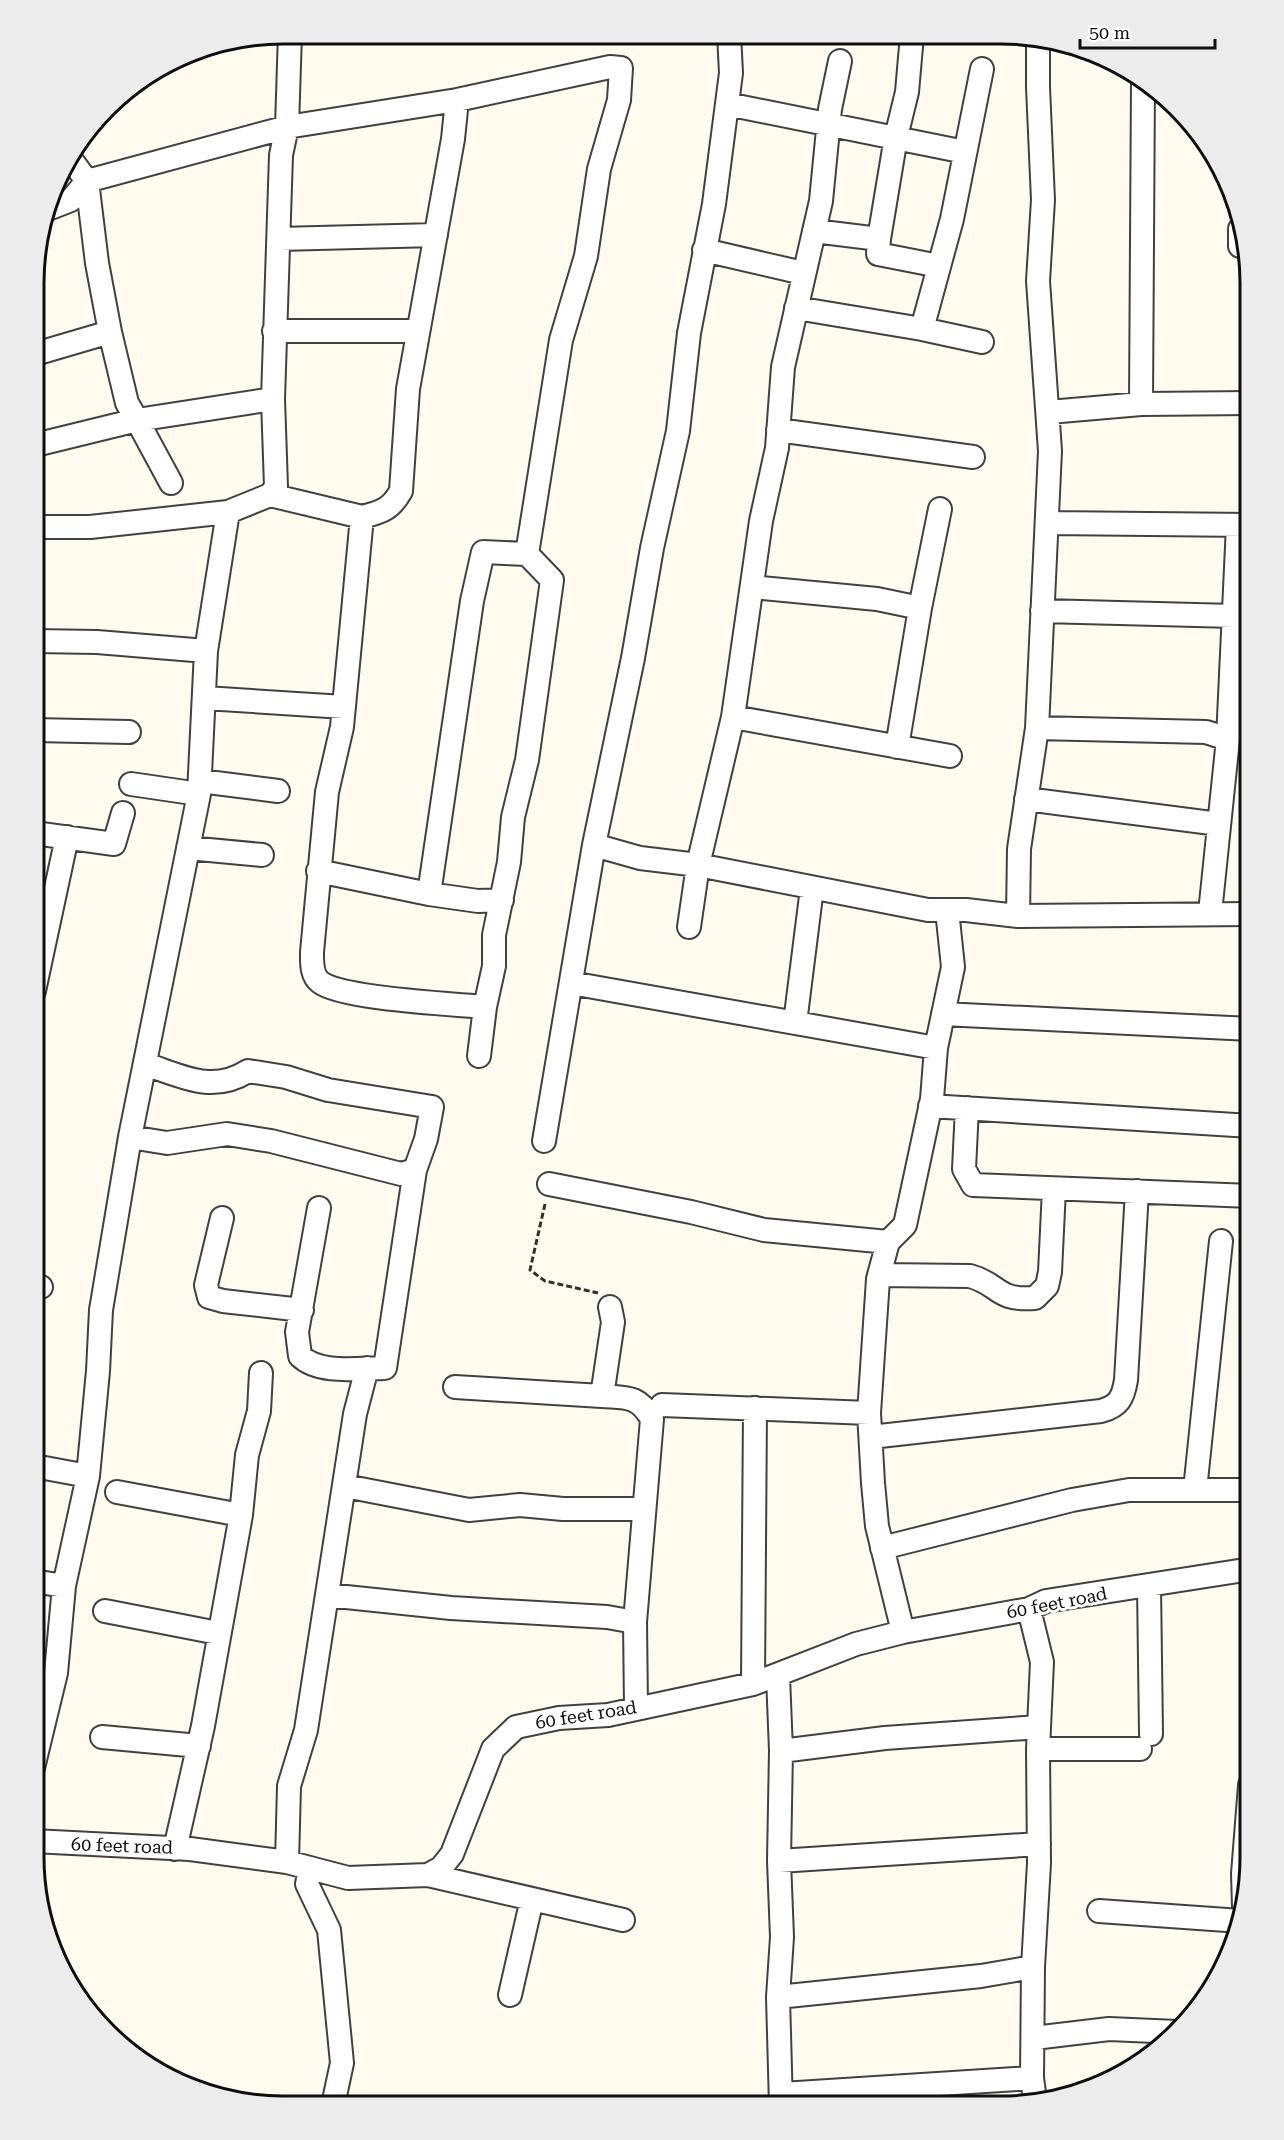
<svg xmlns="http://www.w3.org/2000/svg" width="1284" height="2140" viewBox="0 0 1284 2140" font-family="'Roboto Serif',serif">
<rect width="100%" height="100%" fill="#fffcef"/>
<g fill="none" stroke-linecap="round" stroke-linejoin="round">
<g stroke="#414141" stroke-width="26">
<path id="minor" d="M729,34L731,73L714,204L689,333L678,431L652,548L633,658L594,845L640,858L698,865L928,910H966L1018,916L1251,914
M457,100L453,139L408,389L401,491C391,509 382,512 362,517L342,727L327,792L312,952C312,962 311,975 320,982C341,999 454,1004 485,1007L479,1056
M727,104L965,152
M48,209L71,200L87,181L287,127L457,100L610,67L621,68L619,100L599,169L586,256L561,340L527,554L483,552L472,601L429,894L478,901L502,900
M1240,229V246
M814,231L879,239L878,254L939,266
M279,239L436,235
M879,239L896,137L907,92L912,35
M704,250L803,273
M796,308L922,329
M274,331H418
M110,332L127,403L137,420L273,399
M982,342L922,329L952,219L982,69
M35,354L110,332L97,263L87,181L70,158
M1141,404L1143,79
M1049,412L1141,404L1251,403
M778,430L973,457
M35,445L137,420L171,483
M270,495L362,517
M1048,523L1251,525
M35,527H90L228,512
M752,587L877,599L920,608L897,747
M920,608L940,509
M1042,611L1234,616
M35,641L97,642L206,651
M205,698L344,707
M733,717L950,756
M1037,728L1206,732L1228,739
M34,730L129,732
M200,781L278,791
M131,784L199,794
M1026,799L1219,824
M34,833L114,844L123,813
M188,848L262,855
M318,871L429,894
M1210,913L1228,739L1238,525
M1018,916L1019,849L1037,728L1050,451L1038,281L1043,200L1038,87V36
M689,927L698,865L733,717L761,521L777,448L783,367L821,201L830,109L840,61
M571,983L936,1048
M34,991L67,837
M485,1007L494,966V935L509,862L513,817L527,760L552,580L527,554
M943,1014L1251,1029
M795,1023L812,888
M930,1106L1251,1126
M967,1108L964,1169L973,1185L1251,1196
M130,1137L167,1143L227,1134L271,1141L401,1174L415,1170L426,1139L432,1107L328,1090L286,1077L248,1071C212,1094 182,1076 145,1064
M544,1141L594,845
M549,1184L691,1212L764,1230L888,1242
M319,1208L297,1332L300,1356C320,1375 359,1368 385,1368L415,1170
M222,1218L206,1285L209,1297L223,1301L302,1310
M879,1275L970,1276C1000,1284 995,1301 1035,1298L1047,1286L1050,1272L1054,1189
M34,1285L41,1287
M610,1307L613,1322L602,1396C627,1398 638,1395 652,1419L635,1622
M455,1387L602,1396
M662,1405L869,1413
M871,1437L1101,1411C1119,1406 1123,1398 1126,1380L1137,1191
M34,1466L88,1476
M345,1486L469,1510L520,1505L563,1509H643
M1195,1490L1221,1241
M117,1492L241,1515
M882,1548L1072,1500L1129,1490H1251
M33,1581L64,1586
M1149,1586L1151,1734
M327,1595L451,1608L607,1617L635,1622L636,1707
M1029,1609L1042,1662L1038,1749L1039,1863L1033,1967L1032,2078L1035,2100
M105,1611L218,1633
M903,1632L877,1526L873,1483L869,1413L878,1279L888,1242L905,1225L932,1099L936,1048L953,967L947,910
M778,1676L781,1751L779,1861L782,1937L778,1997L781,2106
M753,1684L755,1408
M102,1737L199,1746
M1038,1749H1140
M781,1751L885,1738L1039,1727
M33,1768L56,1673L64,1586L88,1476L98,1371L101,1310L130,1137L199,794L206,651L228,512L270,495L276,487L273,399L281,155L287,127L290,33
M33,1841L190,1849L287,1862L348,1878L428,1875L441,1868L452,1854L493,1749L516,1727L559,1718L608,1715L753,1684L856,1644L903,1632L1029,1609L1046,1601L1251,1569
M175,1849L203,1726L241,1515L247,1455L259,1411L261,1373
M779,1861L1039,1844
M287,1862L289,1786L306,1730L355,1414L367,1368
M310,1868L307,1884L329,1930L342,2063L333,2105
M428,1875L623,1920
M1244,1907L1243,1874L1250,1785
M1099,1911L1241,1921
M510,1995L532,1899
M778,1997L981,1976L1033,1967
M1034,2038L1109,2029L1177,2032
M782,2094L1032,2078"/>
</g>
<path stroke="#303030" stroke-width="3" stroke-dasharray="6 3" stroke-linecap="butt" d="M545,1204L530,1270L545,1281L598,1293"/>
<use href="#minor" stroke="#fff" stroke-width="22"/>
</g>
<g text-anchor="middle" stroke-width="6" stroke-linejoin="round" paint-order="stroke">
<g font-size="18" fill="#0e0e0e" stroke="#fff">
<text transform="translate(1057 1603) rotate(-11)" y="6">60 feet road</text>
<text transform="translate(586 1715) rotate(-9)" y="6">60 feet road</text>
<text transform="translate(122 1846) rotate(2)" y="6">60 feet road</text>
</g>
</g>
<path d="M0 0H1284V2140H0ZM283 44H1001A239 239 0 0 1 1240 283V1857A239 239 0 0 1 1001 2096H283A239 239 0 0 1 44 1857V283A239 239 0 0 1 283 44Z" fill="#ececec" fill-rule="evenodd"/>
<path fill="none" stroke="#0e0e0e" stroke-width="3" d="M283 44H1001A239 239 0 0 1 1240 283V1857A239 239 0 0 1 1001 2096H283A239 239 0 0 1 44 1857V283A239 239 0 0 1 283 44Z"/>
<path d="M1080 39v9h135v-9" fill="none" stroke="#0e0e0e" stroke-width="3"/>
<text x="1089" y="39" font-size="18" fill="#0e0e0e" stroke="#ffffff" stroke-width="4.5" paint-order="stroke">50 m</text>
</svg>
